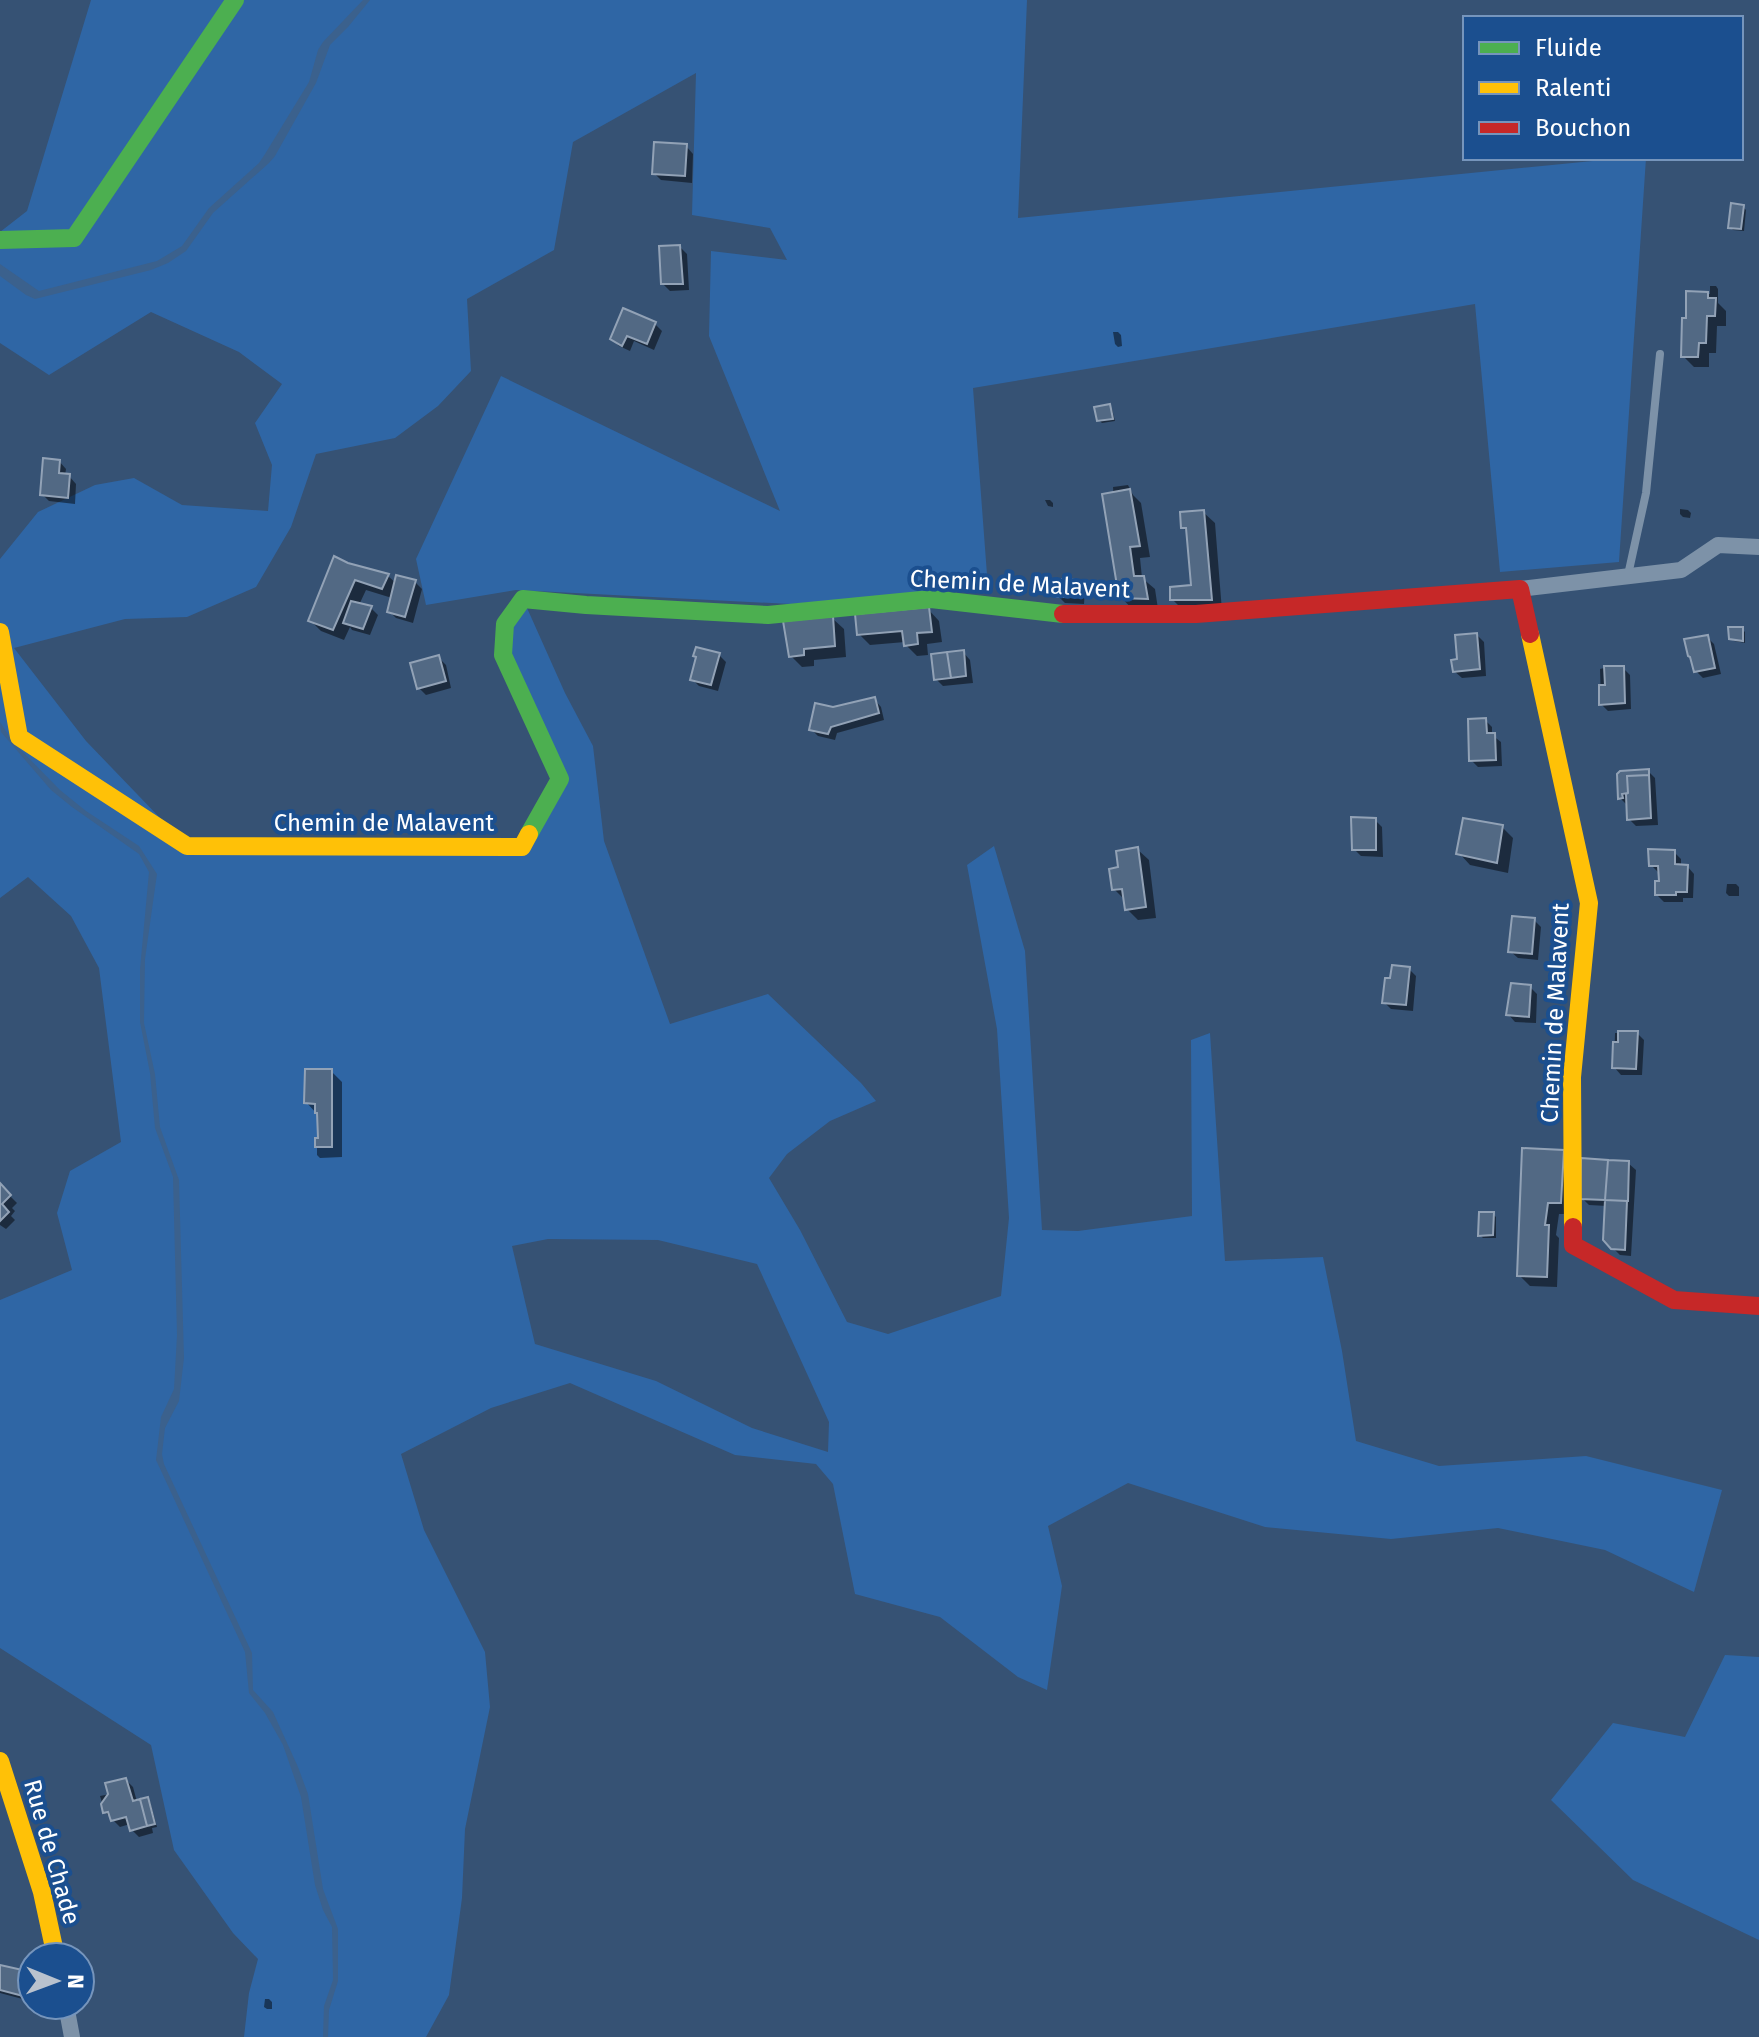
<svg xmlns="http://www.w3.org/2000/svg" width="1759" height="2037" viewBox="0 0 1759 2037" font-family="'Fira Sans',sans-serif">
<rect width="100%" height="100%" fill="#365274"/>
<path fill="#2f66a5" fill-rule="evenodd" d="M91,0H1027L1018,218L1623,158H1646L1619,562L1500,572L1475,304L973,388L988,588L791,604L516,590L426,605L416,559L501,376L780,511L709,336L711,251L787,260L770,228L692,215L696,73L573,142L554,250L467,299L471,371L438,406L395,438L316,454L291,527L256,587L187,617L125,619L14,648L86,741L187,846L521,847L559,779L503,655L523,599L565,693L593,746L604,841L670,1024L768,994L861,1083L876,1101L830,1121L787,1154L769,1178L800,1230L847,1322L888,1334L1001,1296L1009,1218L997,1029L967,865L994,846L1025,951L1042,1230L1078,1231L1192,1216L1191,1040L1210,1033L1225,1261L1323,1257L1342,1351L1356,1441L1439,1466L1586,1456L1722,1490L1694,1592L1605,1550L1498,1528L1391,1539L1265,1527L1128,1483L1048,1526L1062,1586L1047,1690L1018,1677L940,1617L855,1594L833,1484L816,1464L735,1455L570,1383L491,1408L401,1454L424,1530L485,1652L490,1707L465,1829L462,1898L449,1995L426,2037H244L249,1993L258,1959L233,1933L174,1850L151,1745L0,1648V1300L72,1270L57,1213L70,1171L121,1142L99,968L71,916L28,877L0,898V559L38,512L95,485L134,478L182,505L268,511L272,465L255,423L282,384L239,352L151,312L49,375L0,343V232L27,211ZM548,1239L658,1240L757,1264L829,1422L828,1452L752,1428L656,1381L535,1344L512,1246Z
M1725,1655L1759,1657V1940L1633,1880L1551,1800L1613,1723L1685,1737Z"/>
<path fill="#3b618d" d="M363,0H370L348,27L330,45L316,83L275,156L269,163L213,213L186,251L168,263L151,270L35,299L26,295L0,276V264L39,291L157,261L182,246L209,208L259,163L265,154L309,82L318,50L323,42Z
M0,722L13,742L60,790L86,811L139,846L157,874L145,959L144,1023L155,1074L160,1127L179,1180L184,1358L179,1401L165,1428L162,1454L164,1464L252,1653L253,1690L273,1712L298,1767L308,1794L323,1889L338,1929V1981L329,2010L328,2037H323L324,2006L333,1980L332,1927L323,1910L315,1885L301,1797L283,1745L265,1713L249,1693L245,1652L156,1460L161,1417L174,1389L177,1335L173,1177L155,1128L150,1073L140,1022V969L149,872L139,854L72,807L51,790L1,732Z"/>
<path fill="#0007" d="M686,146L693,154L692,183L661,180L654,173Z
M1743,207L1746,210L1744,231L1733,230L1730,227Z
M680,247L687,254L689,290L670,291L663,284Z
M1710,286H1716L1718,289V303L1726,311V326H1717L1716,353H1709V367H1694L1683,356L1688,293L1710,294Z
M624,311L655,324L662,331L654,350L634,341L630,351L619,346L612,339Z
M1113,332H1118L1121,335L1122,346L1118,347L1115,344Z
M1109,406L1112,409L1115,421L1102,423L1099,420Z
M59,461L66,469L65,476H69L76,484L75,504L49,501L42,494Z
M1128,485L1133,495L1141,503L1150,557L1140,558L1142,578L1155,589L1158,609H1132L1121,597L1113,487Z
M1045,500H1050L1053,503V507L1048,506Z
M1680,509L1688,510L1691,513L1690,518L1683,517L1680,514Z
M1203,512L1215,523L1222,611L1183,610L1172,599L1193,587L1189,533L1183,528Z
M335,559L388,576L396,583L415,582L422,589L413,623L396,618L389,611L392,598L366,590L359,605L371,608L378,615L370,635L352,630L350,627L344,640L321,631L310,620Z
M1078,582L1085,589L1084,604L1065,603L1058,596Z
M928,609L939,621L942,642L927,644L928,655L917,656L906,645L905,642L870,645L859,634Z
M832,618L844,629L846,657L814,660V666L802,667L791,656Z
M1742,629L1745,632V643L1734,641L1731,638Z
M1477,635L1484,642L1486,676L1462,678L1454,671Z
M1707,637L1714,644L1721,674L1703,678L1696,671Z
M963,652L970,660L973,683L943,686L936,679Z
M719,655L726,662L718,691L699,686L692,679Z
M439,658L446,665L451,688L426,695L419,688Z
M1604,668L1606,671L1623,668L1630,675L1631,709L1608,711L1601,704L1600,669Z
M874,699L881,707L884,720L837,733L835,740L818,736L811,729L833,709Z
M1485,720L1492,727V735L1501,742L1502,766L1478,767L1471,760Z
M1648,771L1655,778L1658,825L1636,826L1629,819L1628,806L1620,798L1619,775Z
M1375,820L1382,827L1383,857L1361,856L1354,849Z
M1502,827L1513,838L1508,873L1470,865L1459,853Z
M1137,849L1149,860L1156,918L1138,920L1127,909L1126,901L1114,889L1120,869Z
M1674,852L1681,859V866H1687L1694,874L1693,898H1683V902H1664L1657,895L1661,883L1660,872H1658L1651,865Z
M1727,884H1736L1739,887V896H1729L1726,893Z
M1534,920L1541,927L1538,960L1518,958L1510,951Z
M1409,969L1416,976L1413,1011L1391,1009L1384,1002Z
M1530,987L1537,994L1536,1023L1515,1022L1508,1014Z
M1615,1033H1637L1644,1040L1642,1075H1621L1614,1067Z
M331,1071L342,1082V1157L320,1158L317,1155V1140L320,1139L317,1114L306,1102Z
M1564,1152L1572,1214H1559L1556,1235L1559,1238L1557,1287L1530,1286L1519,1275Z
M1628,1163L1636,1170L1631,1256L1620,1255L1605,1240L1607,1206L1589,1205L1582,1198Z
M0,1186L17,1203L12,1208L15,1211L11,1216L15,1220L6,1229L0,1225Z
M1493,1214L1496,1217V1238H1483L1480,1235Z
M126,1780L133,1787L137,1802L147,1799L150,1802L157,1827L152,1828L153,1833L139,1837L132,1830L130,1824L120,1827L105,1812L100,1796L110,1794Z
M0,1968L26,1973L32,1979L30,2001L0,1993Z
M265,1999H269L272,2002V2009H267L264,2007Z"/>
<path fill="#526984" stroke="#92a2b6" stroke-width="2" d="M654,142L687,144L685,176L652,174Z
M1731,203L1744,205L1741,229L1728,228Z
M680,245L683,284H661L659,246Z
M1686,291L1708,292V298H1716L1715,316H1707L1706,343H1699L1698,357H1681L1682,318H1686Z
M623,308L656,322L647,344L627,336L622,346L610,339Z
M1110,404L1113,419L1097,421L1094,407Z
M43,458L60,460L59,473L70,474L68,498L40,495Z
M1130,489L1140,546L1130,547L1134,576H1144L1148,599L1119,598L1102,494Z
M1204,510L1212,600H1170V587L1191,585L1186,528H1181L1180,512Z
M334,556L348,563L389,574L382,589L355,580L333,630L308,621Z
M396,575L416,580L405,617L387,612Z
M1057,579L1078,580V597H1056Z
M351,601L372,606L363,629L343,623Z
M929,607L932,632L917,633L918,644L904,646L902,631L857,635L855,614Z
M833,616L835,646L804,649V655L789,657L783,621Z
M1728,627H1743V641L1729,639Z
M1477,633L1480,669L1453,672L1451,660L1457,659L1455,635Z
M1708,635L1715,668L1694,672L1690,657L1688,656L1684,639Z
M696,647L720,653L711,685L690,680L696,657L693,656Z
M964,650L966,676L951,678L947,652Z
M947,652L951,678L934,680L931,654Z
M439,655L446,681L417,689L410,663Z
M1604,666H1624L1625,703L1599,705V685H1605Z
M875,697L879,713L831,727L828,734L809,730L815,703L833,707Z
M1486,718L1487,733H1495L1496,760L1469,761L1468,719Z
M1649,769V775L1627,776L1628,793L1622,794L1623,798L1618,799L1617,774L1620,771Z
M1649,775L1651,818L1627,820L1626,794L1628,793L1627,776Z
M1351,817L1376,818V850H1352Z
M1463,818L1503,825L1497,863L1456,854Z
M1138,847L1146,907L1125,910L1122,889L1112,890L1109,869L1118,867L1116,851Z
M1648,849L1675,850V864L1688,865L1687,892H1676V895H1655V881H1659L1658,866H1649Z
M1512,916L1535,918L1532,954L1508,952Z
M1392,965L1410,967L1406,1005L1382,1003L1385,978H1390Z
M1511,983L1531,985L1529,1017L1506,1015Z
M1618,1031H1638L1636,1069L1612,1068L1613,1042H1618Z
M305,1069H332V1147H315V1138H318L317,1113H315V1104L304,1103Z
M1522,1148L1564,1150L1561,1203H1548L1545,1225H1549L1547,1277L1517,1276Z
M1581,1158L1608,1160L1605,1200L1580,1199Z
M1608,1160L1629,1161L1628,1201L1605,1200Z
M0,1183L11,1195L2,1204L9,1212L0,1221Z
M1605,1200L1627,1201L1625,1250L1611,1249L1603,1240Z
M1479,1212H1494L1493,1235L1478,1236Z
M126,1778L133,1801L140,1799L147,1826L130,1831L126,1817L111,1821L108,1812L103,1813L101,1804L108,1794L105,1783Z
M148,1797L155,1824L147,1826L140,1799Z
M0,1965L27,1971L23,1996L0,1990Z"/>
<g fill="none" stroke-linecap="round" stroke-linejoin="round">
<path stroke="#7d92a8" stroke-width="8" d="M1628,575L1646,493L1660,354"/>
<path stroke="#7d92a8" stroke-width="16" d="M1520,589L1681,570L1718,545L1759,547
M66,2005L72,2037"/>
<path stroke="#4caf50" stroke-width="18" d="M0,240L74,238L235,0
M529,834L560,779L503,655L505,624L523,599L586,605L768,615L931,599L1063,614"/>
<path stroke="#ffc107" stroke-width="18" d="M0,632L19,737L187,846L522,847L529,834
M1530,634L1589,903L1572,1077L1573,1227
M0,1761L42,1892L56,1957"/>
<path stroke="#c62828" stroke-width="18" d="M1063,614H1196L1520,589L1530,634
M1573,1227V1245L1674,1300L1759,1306"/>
</g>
<g text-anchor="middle" stroke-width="8" stroke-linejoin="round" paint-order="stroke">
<g font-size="24" fill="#fff" stroke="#1b4f8f">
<text transform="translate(1020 584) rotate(3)" y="8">Chemin de Malavent</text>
<text x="384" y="831">Chemin de Malavent</text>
<text transform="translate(1555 1013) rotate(-87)" y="8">Chemin de Malavent</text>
<text transform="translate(52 1852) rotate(74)" y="8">Rue de Chade</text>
</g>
</g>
<rect x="1463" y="16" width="280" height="144" fill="#1b4f8f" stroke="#7695bc" stroke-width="2"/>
<rect x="1479" y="42" width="40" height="12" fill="#4caf50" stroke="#7695bc" stroke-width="2"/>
<text x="1535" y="56" font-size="24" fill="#ffffff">Fluide</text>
<rect x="1479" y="82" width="40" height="12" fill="#ffc107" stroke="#7695bc" stroke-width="2"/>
<text x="1535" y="96" font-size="24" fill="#ffffff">Ralenti</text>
<rect x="1479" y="122" width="40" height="12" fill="#c62828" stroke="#7695bc" stroke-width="2"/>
<text x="1535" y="136" font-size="24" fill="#ffffff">Bouchon</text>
<g transform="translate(56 1981) rotate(91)"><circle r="38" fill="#1b4f8f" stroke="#7695bc" stroke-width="2"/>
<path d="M0-6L14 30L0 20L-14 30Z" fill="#b9c2ce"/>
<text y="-12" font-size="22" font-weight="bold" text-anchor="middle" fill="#ffffff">N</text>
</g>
</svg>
